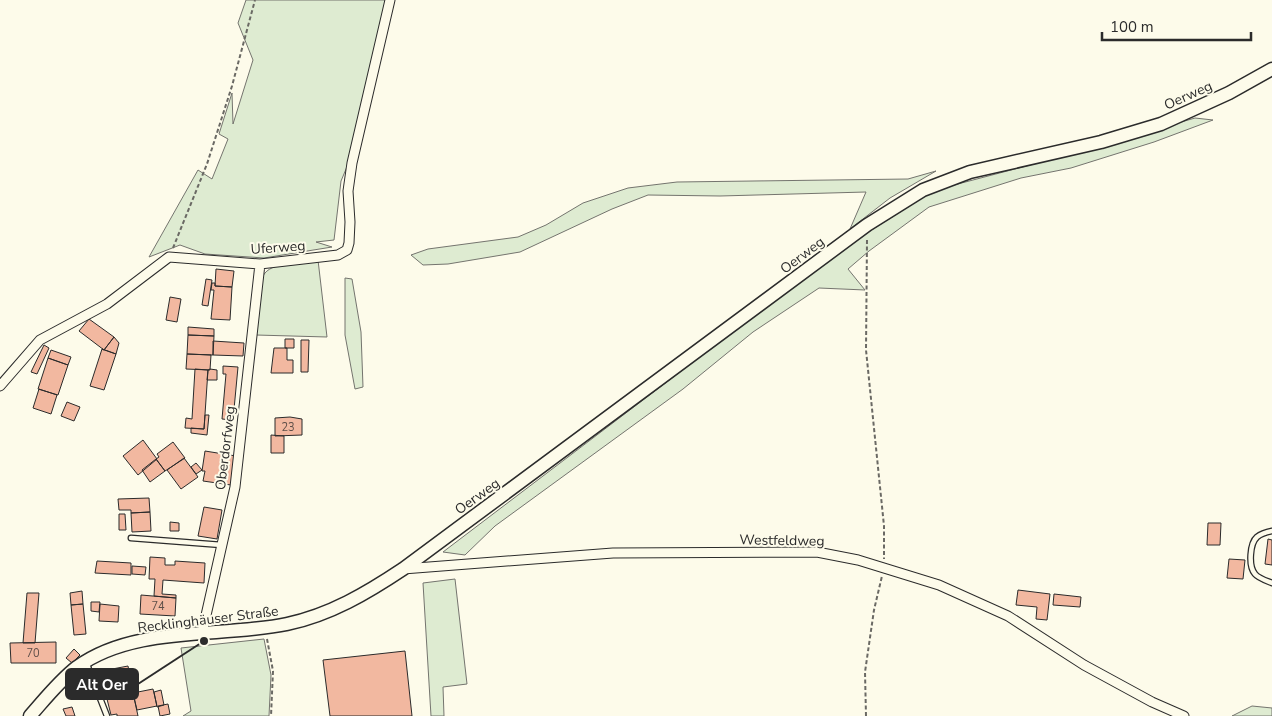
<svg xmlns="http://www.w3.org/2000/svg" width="1272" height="716" viewBox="0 0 1272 716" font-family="'Nunito Sans',sans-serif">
<rect width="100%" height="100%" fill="#fdfbea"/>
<path fill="#deebd1" stroke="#74746e" d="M246,0H387L349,162L341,181L334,240L316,242L332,247L264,258L205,254L180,245L149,257L198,170L212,179L228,139L219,134L232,93L233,124L253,60L238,23Z
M1195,118L1213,120L1154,142L1071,168L1021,178L929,207L869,251L848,269L865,290L819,288L753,332L683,389L495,526L465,555L443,552L843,248L935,190L1068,155Z
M936,171L890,198L850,229L866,192L720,196L648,195L612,209L520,252L448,264L423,265L411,255L428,249L518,237L546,225L583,203L628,188L677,182L908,179Z
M318,260L327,337L256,335C257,319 254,286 265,273C274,262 304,262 318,260Z
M345,278L352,279L361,332L363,387L355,389L345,335Z
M455,579L467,684L443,687L444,716H431L423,583Z
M264,639L271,675L269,716H183L191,711L181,648Z
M1252,706L1272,708V716H1232Z"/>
<path fill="#f2b8a0" stroke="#2b2b2b" d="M216,269L234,271L232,287L215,286Z
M206,279L212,280L208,306L202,305Z
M212,283H215V286L232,287L230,320L211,319L214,290H211Z
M170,297L181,299L177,322L166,320Z
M89,319L114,337L104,350L79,331Z
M188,327L214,329V336L188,335Z
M188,335L214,336L213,355L187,354Z
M114,337L119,343L116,354L102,349L104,350Z
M285,339H294V348H285Z
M301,340H309L308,372H301Z
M213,341L244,343L243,356L213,355Z
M44,345L49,348L37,374L31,372Z
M274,348H287V360H293V373H271Z
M102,349L116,354L104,390L90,386Z
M51,350L71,357L68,365L48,358Z
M187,354L211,355L210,370L186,369Z
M48,358L68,365L58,395L38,389Z
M223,366L238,367L233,420L222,419L226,374H223Z
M195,369L208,370L204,429L185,428L186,418L192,419Z
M210,369L217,370V380H207L208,370Z
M39,389L57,395L51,414L33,408Z
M67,402L80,407L74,421L61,416Z
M205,415H209L207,435L191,433V428L204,429Z
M290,417L302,419V435L275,436V418Z
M271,435L284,436V453H271Z
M143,440L157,459L138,475L123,456Z
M173,442L185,458L165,471L156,459L159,457L157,454Z
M205,451L236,456L231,485L203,481L205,471H202Z
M184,458L198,477L181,489L167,470Z
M156,459L165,471L150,482L142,470Z
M196,463L202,470L196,474L191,467Z
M149,498L150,512L131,513V510H119L118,499Z
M204,507L222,510L217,539L198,536Z
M150,512L151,531L132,532L131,513Z
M119,514H125L126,530H119Z
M170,522L179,523V531H170Z
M1208,523H1221L1220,545H1207Z
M1268,539L1272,540V565L1265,564Z
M150,557L165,558V565H175V561L205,563L204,583L163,580L162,594L176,595V598L154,596L155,579H149Z
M1229,559L1245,560L1243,579L1227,578Z
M97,561L131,563V575L95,573Z
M132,566L146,567L145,575L132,574Z
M1018,590L1050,594L1047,620L1036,619L1037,607L1016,605Z
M82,591L83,604L71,605L70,593Z
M27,593H39L35,643H23Z
M1054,594L1081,597L1080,607L1053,605Z
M141,595L176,598L175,616L140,614Z
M91,602H100L99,612L91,611Z
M83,604L86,634L74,635L71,605Z
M100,604L119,606L118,622L99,621Z
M56,642V663H11L10,643Z
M74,649L80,655L72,663L66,658Z
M405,651L412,716H330L323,660Z
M128,666L133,693L113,697L107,670Z
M136,673L138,687L132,688L129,674Z
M153,689L157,706L137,710L133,693Z
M161,690L164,705L157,707L154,692Z
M133,693L138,716H117V714L111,715L107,699Z
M168,704L170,714L160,716L158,706Z
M72,707L75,716H66L63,709Z"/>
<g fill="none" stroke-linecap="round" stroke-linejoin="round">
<g stroke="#2b2b2b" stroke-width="7">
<path id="lane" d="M1272,531C1267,532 1262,533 1257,537C1250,543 1248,566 1255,574C1258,578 1267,581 1272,583
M131,538L222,545
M87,663L89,670L107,716"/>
</g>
<g stroke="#2b2b2b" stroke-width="11">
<path id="street" d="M0,386L40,340L107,304L169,257L260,264L338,255L347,250L349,243L350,222L348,191L352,163L390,0
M403,569L613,553L817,552L858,560L939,585L1008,616L1084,665L1152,702L1184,716
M202,633L235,487L260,264"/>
</g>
<g stroke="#2b2b2b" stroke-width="15">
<path id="secondary" d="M30,716C45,699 59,681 77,667C135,625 220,638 287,624C330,615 367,593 403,569L867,225L923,190L970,172L1101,142L1161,124L1229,93L1272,69"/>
</g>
<path stroke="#6a6964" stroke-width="2" stroke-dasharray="4 2.5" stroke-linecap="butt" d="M867,240L866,350L884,526V559
M173,248L207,164L232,86L255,0
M267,639L273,671L271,716
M866,716L865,672L874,610L882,576"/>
<use href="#lane" stroke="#fdfbea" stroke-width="4.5"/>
<use href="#street" stroke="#fdfbea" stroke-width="9"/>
<use href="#secondary" stroke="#fdfbea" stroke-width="12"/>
</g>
<g text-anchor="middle" stroke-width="4" stroke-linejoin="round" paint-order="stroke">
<g font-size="11" fill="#5d4e48">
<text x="288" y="431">23</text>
<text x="158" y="610">74</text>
<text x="33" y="657">70</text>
</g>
<g font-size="14" fill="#2b2b2b" stroke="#fdfbea">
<text transform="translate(1188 95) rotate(-24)" y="5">Oerweg</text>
<text transform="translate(278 247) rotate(-4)" y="5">Uferweg</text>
<text transform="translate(802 255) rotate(-37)" y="5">Oerweg</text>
<text transform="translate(225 448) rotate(-83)" y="5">Oberdorfweg</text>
<text transform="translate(477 496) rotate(-36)" y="5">Oerweg</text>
<text transform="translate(782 540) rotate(1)" y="5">Westfeldweg</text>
<text transform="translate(208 619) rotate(-7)" y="5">Recklinghäuser Straße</text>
</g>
</g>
<path fill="none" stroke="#2b2b2b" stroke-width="2" d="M204 641L138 684"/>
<circle fill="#2b2b2b" stroke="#fdfbea" stroke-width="2" cx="204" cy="641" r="5"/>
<rect fill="#2b2b2b" stroke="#2b2b2b" stroke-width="2" x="66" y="669" width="72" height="30" rx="5"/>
<g font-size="15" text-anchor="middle" font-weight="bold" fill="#fff">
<text x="102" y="690">Alt Oer</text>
</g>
<path d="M1102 32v8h149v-8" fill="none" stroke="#2b2b2b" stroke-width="2.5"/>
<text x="1110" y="32" font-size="15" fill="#2b2b2b" stroke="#fdfbea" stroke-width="4" paint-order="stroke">100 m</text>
</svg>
